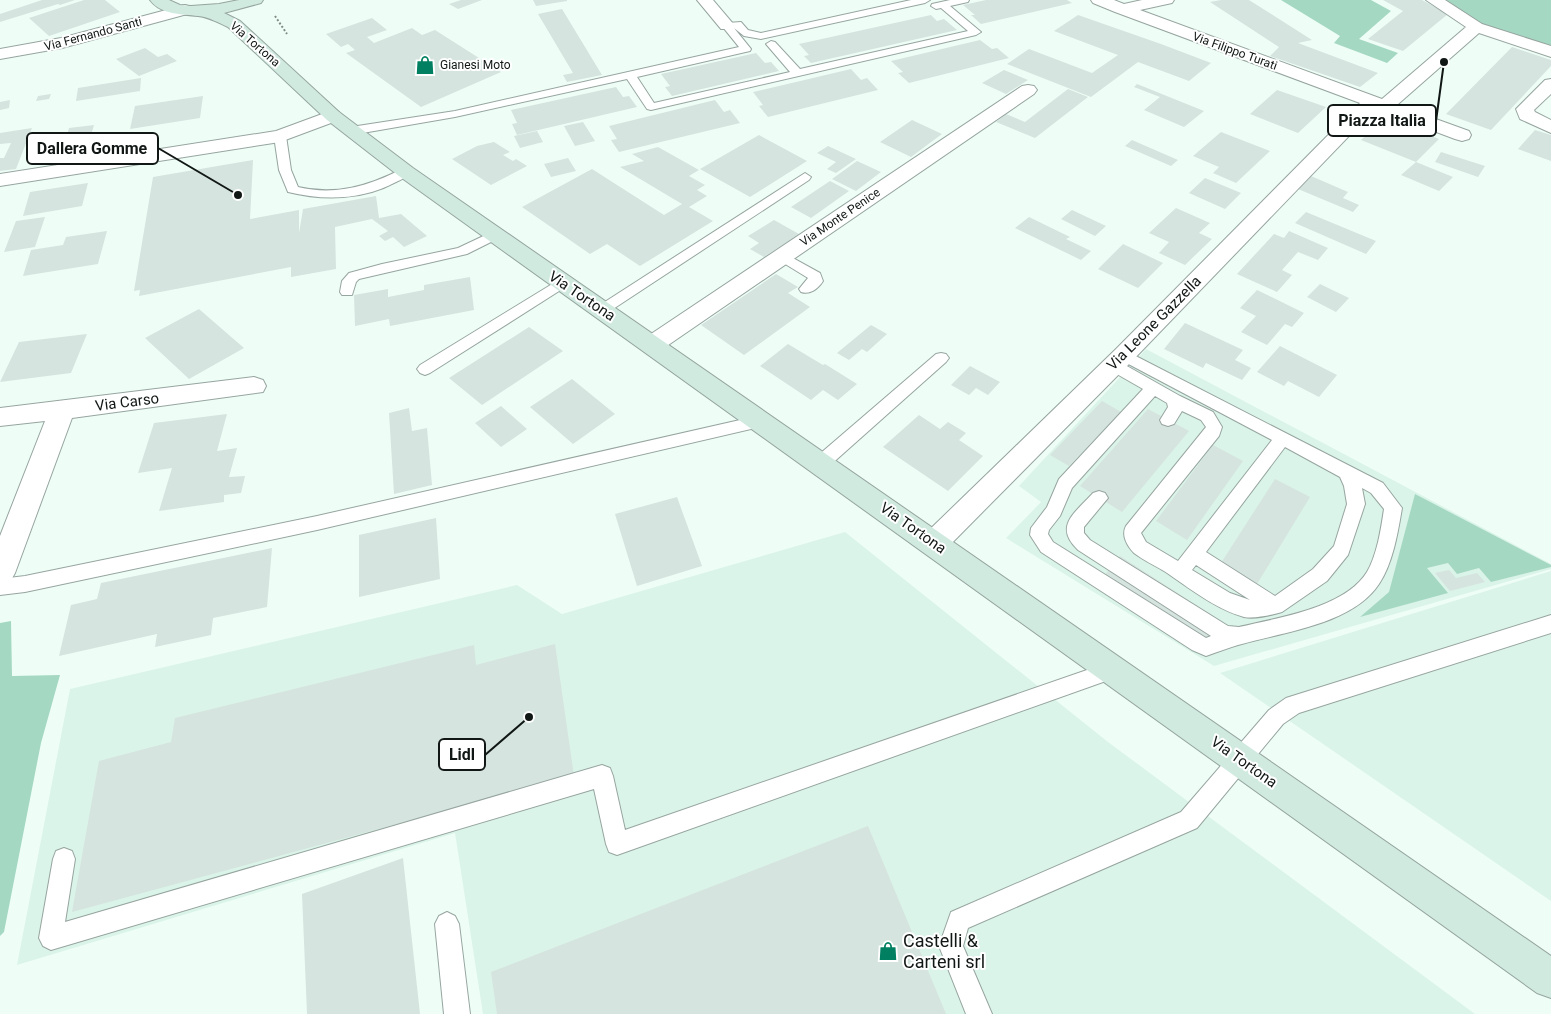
<svg xmlns="http://www.w3.org/2000/svg" width="1551" height="1014" viewBox="0 0 1551 1014" font-family="Roboto,sans-serif">
<rect width="100%" height="100%" fill="#eefef7"/>
<path fill="#dbf4e9" d="M1146,349L1551,564V569L1214,666L1006,538L1041,502L1019,486Z
M845,532L1108,742L1475,1014H483L455,833L17,965L70,689L517,585L562,614Z
M1551,571V901L1220,673Z"/>
<path fill="#a5d8c3" d="M1281,0H1371L1391,11L1359,39L1398,53L1387,63L1334,43L1340,36Z
M1439,0H1551V50L1479,25Z
M1415,494L1551,565V567L1491,582L1479,568L1457,574L1448,563L1427,568L1448,593L1360,617L1389,592Z
M11,621L12,676L60,675L41,743L4,932L0,936V623Z"/>
<path fill="#d5e4de" d="M42,0H75L60,5L58,4L0,22V14Z
M84,0H105L120,12L49,36L29,18Z
M461,0H482L458,9L449,4Z
M533,0H567V1L536,6Z
M986,0H1067L1072,3L981,24L971,15H975L963,5Z
M1221,0H1249L1312,40L1298,43L1378,73L1360,87L1270,56L1279,47L1210,2Z
M1383,0H1422L1448,14L1403,51L1368,39L1403,11Z
M562,9L602,75L567,82L563,75L573,73L538,14Z
M931,15L937,21L944,19L957,30L811,63L804,56L809,55L799,44Z
M1078,15L1161,44L1211,63L1189,81L1138,62L1091,97L1007,64L1029,49L1092,73L1118,55L1054,31Z
M372,18L387,30L367,37L374,43L412,28L422,35L435,30L501,72L421,107L346,53L355,50L348,44L341,47L326,34Z
M980,40L992,49L997,48L1009,58L909,83L898,73L903,72L891,61Z
M1512,47L1551,60V66L1491,130L1446,114Z
M145,48L158,57L167,54L177,61L139,76L116,59Z
M756,53L765,63L771,62L779,71L672,96L665,87L670,86L661,74Z
M851,69L861,80L867,78L878,90L768,117L759,106L763,105L753,92Z
M1004,70L1028,80L1006,94L982,83Z
M141,78L140,91L76,101L78,88Z
M1137,84L1204,111L1184,127L1144,110L1160,97L1134,87Z
M616,87L623,97L629,96L637,107L517,135L512,124L517,123L511,110Z
M1068,89L1088,97L1035,138L996,122L1006,114L1025,122Z
M1277,90L1326,107L1298,133L1250,114Z
M51,94L49,99L36,101L38,96Z
M203,96L200,118L130,129L135,106Z
M10,100L9,108L0,110V102Z
M715,100L724,112L730,110L740,123L619,152L611,140L617,139L609,126Z
M1386,118L1439,139L1416,162L1453,177L1439,191L1401,175L1416,162L1361,140Z
M912,120L942,134L911,157L880,142Z
M583,122L595,141L575,146L564,126Z
M94,125L87,149L66,152L64,157L39,161L47,138L67,135L69,128Z
M32,128L16,169L0,171V158H4L11,143L0,144V133Z
M1535,130L1551,135V161L1518,149Z
M537,131L543,142L520,148L514,136Z
M1221,132L1270,151L1236,183L1213,173L1219,167L1193,156Z
M759,135L807,161L750,197L700,169Z
M1132,140L1178,160L1171,166L1125,146Z
M494,142L510,152L503,155L513,161L516,159L527,166L491,185L452,159L477,146Z
M828,146L856,159L836,173L827,169L836,162L817,153Z
M658,147L699,170L689,176L705,185L697,190L707,196L689,207L713,221L640,266L607,244L590,254L522,207L592,169L664,215L682,204L620,167L644,161L632,154Z
M1441,152L1485,166L1478,177L1435,162Z
M568,158L576,171L551,177L544,164Z
M253,160L250,219L299,210V233L303,209L376,196L379,218L401,214L427,236L404,247L393,237L385,241L379,236L388,231L372,219L335,227L336,269L291,277V267L139,296L140,290L134,291L153,177Z
M857,161L881,172L856,191L832,179Z
M1311,176L1348,192L1343,198L1359,205L1353,212L1298,189Z
M1205,178L1241,193L1225,209L1189,193Z
M830,181L849,191L811,218L791,207Z
M88,183L82,206L23,216L30,192Z
M1176,208L1210,223L1199,233L1212,239L1185,265L1159,253L1169,242L1149,233Z
M1072,210L1106,226L1095,236L1061,219Z
M1306,212L1376,241L1366,254L1295,223Z
M45,217L35,247L4,252L16,221Z
M1029,217L1070,237L1066,239L1091,251L1081,260L1015,228Z
M774,220L799,234L764,257L750,249L759,243L748,236Z
M107,231L98,264L23,276L31,250L63,245L66,237Z
M1289,231L1328,248L1318,260L1298,252L1282,270L1292,275L1277,292L1237,274L1274,234L1284,238Z
M1123,244L1163,263L1138,288L1098,269Z
M776,274L798,287L788,293L810,307L744,355L701,325Z
M470,277L474,310L390,326L389,319L355,326L354,295L388,289V297L424,290V285Z
M1320,284L1349,298L1336,312L1307,297Z
M1257,290L1304,313L1292,327L1285,324L1267,345L1241,332L1256,316L1240,308Z
M199,309L244,348L189,379L145,338Z
M1185,323L1243,350L1235,360L1251,368L1242,380L1206,363L1203,368L1164,349Z
M871,325L887,334L867,352L862,349L849,360L837,353Z
M529,327L563,351L482,405L449,378Z
M87,334L71,373L0,382L19,342Z
M788,344L823,365L825,364L857,384L838,400L823,390L811,400L760,366Z
M1280,346L1337,375L1319,397L1288,381L1284,386L1257,372Z
M970,366L1000,382L988,395L976,388L969,395L951,385Z
M572,379L615,414L573,444L530,407Z
M1102,401L1121,412L1069,466L1050,455Z
M501,406L527,429L501,447L475,423Z
M409,408L412,431L427,428L432,485L394,494L389,413Z
M1148,409L1189,431L1122,512L1080,486Z
M227,414L217,451L237,448L229,477L245,476L241,493L224,495V502L159,511L172,468L138,473L154,423Z
M919,415L940,429L948,422L966,433L959,440L983,456L948,491L883,447Z
M1213,445L1243,461L1187,540L1156,521Z
M1275,479L1310,497L1257,584L1221,563Z
M677,497L702,566L637,586L615,514Z
M436,518L440,579L359,597V535Z
M272,548L267,607L213,618L211,635L155,647L157,634L59,656L71,605L97,599L101,583Z
M1120,556L1221,621L1205,643L1104,576Z
M1449,570L1456,578L1477,573L1485,582L1450,591L1435,573Z
M555,644L574,776L72,912L99,761L171,742L175,718L474,645L476,665Z
M868,826L946,1014H497L491,972Z
M403,858L420,1014H307L302,894Z"/>
<g fill="none" stroke-linecap="round" stroke-linejoin="round">
<g stroke="#96a59f" stroke-width="2">
<path id="lane" d="M911,0H930L925,3L761,39L744,36L734,28L751,49L750,51L637,77L654,103L790,72L766,44L771,41L775,42L800,69L968,31L941,8L936,9L931,6L932,4L950,0H969L968,2L950,6L981,32L976,35L651,110L647,109L627,79L455,117L351,135L345,131L351,127L455,111L739,47L722,26L727,23L741,22L748,30L761,33Z
M280,132L286,136L291,170L298,187C335,196 369,186 402,169L406,168L412,172C408,177 402,179 396,182C363,200 324,201 288,192L279,170L274,136Z
M805,173L811,177L809,180L607,313H597L595,310L597,307Z
M494,231L499,232L501,235L499,238L467,254L359,279L356,282L352,295H342L340,292L342,281L349,273L382,264L458,248Z
M782,252L820,273L823,281C818,289 810,295 801,292L799,289L808,278L777,259L775,256L777,253Z
M562,278L567,280L569,283L567,286L430,373L425,375L420,373L417,369L420,365Z
M1124,350L1383,483L1402,508C1398,532 1393,563 1379,584C1352,625 1282,632 1238,645C1228,648 1217,652 1206,656L1192,650L1041,552L1030,535L1031,528L1047,507L1059,479L1143,389L1108,369L1105,365L1108,361L1113,360L1118,361L1180,396L1213,412L1222,427L1219,436L1141,533L1146,542L1178,561L1272,440L1119,359L1116,355L1119,351ZM1155,396L1167,403L1168,407L1160,420L1162,424L1168,426L1174,424L1182,411L1201,420L1206,427L1126,526C1121,535 1127,546 1134,553C1143,560 1154,565 1164,571C1188,587 1215,609 1244,617C1254,619 1272,615 1282,612L1327,581L1348,555L1365,504L1362,488L1371,493L1384,509C1381,529 1377,555 1367,572C1345,608 1277,618 1239,627L1228,626L1090,540L1084,533V527L1108,498L1105,493L1099,491L1093,493C1075,513 1053,526 1078,550L1211,636L1206,638L1053,542L1048,534L1049,530L1060,516L1072,488ZM1285,447L1340,477L1344,486L1347,504L1334,546L1313,569L1275,596L1206,552ZM1196,565L1250,600L1230,593L1192,570Z
M941,353L946,354L949,358L946,362L827,468L821,470L815,468L813,463L815,458L936,354Z
M762,415L768,417L770,421L768,425L317,530L25,592L0,595V579L25,576L317,516Z
M1551,615V633L1299,713L1283,724L1197,828L968,928L963,946L992,1014H966L939,946L951,912L1181,812L1269,710L1286,698Z
M1113,661L1120,664L1123,670L1120,676L617,855L609,852L606,844L594,789L51,950L43,946L39,938L53,859L56,851L64,848L72,851L75,859L65,922L602,765L610,768L613,776L625,830Z
M447,912L455,916L459,924L470,1014H444L435,924L439,916Z"/>
</g>
<g stroke="#96a59f" stroke-width="2">
<path id="street" d="M697,0H713L735,26L733,29H721Z
M1091,0H1114L1124,4L1142,0H1174L1172,3L1140,10L1382,99L1466,27L1426,0H1445L1482,24L1551,46V57L1479,33L1397,105L1469,131L1471,135L1469,139L1462,141L1455,139L1375,109L1132,361L944,551L934,555L924,551L920,543L924,535L1116,349L1360,103L1115,12L1093,3Z
M185,5L191,7L193,10L191,13L62,48L0,59V49L61,38Z
M1551,79V94L1534,110L1535,112L1551,120V133L1520,119L1516,109L1545,80Z
M1028,85L1034,86L1037,90L1034,94L661,350L653,352L645,350L641,344L645,338L1022,86Z
M333,110L339,112L342,116L339,120L280,142L0,186V174L276,131Z
M254,377L263,380L266,386L263,392L72,418L15,573L10,582L0,585V536L45,421L0,426V408Z"/>
</g>
<g stroke="#96a59f" stroke-width="2">
<path id="secondary" d="M150,0H169L180,5L191,6L219,4L239,0H263L261,3L224,13L240,21L339,112L413,168L1551,956V998L1537,993L399,176L327,120L228,27C219,23 209,17 198,16C182,14 161,15 150,0Z"/>
</g>
<path stroke="#828d88" stroke-width="2" stroke-dasharray="2 2" stroke-linecap="butt" d="M275,16L287,34"/>
<use href="#lane" fill="#fff" fill-rule="evenodd"/>
<use href="#street" fill="#fff" fill-rule="evenodd"/>
<use href="#secondary" fill="#d0eae0" fill-rule="evenodd"/>
</g>
<defs>
<g id="shop-bare" transform="scale(1.5)"><path d="M-5-2.5h2.3a2.7 3.5 0 0 1 5.4 0H5L5.5 6h-11ZM-1.5-2.5h3a1.5 2.3 0 0 0-3 0Z" fill="#008061" stroke="#fff" stroke-width="2.5" paint-order="stroke"/></g>
</defs>
<g fill-rule="evenodd">
<use href="#shop-bare" x="425" y="65"/>
<use href="#shop-bare" x="888" y="951"/>
</g>
<g text-anchor="middle" stroke-width="4" stroke-linejoin="round" paint-order="stroke">
<g font-size="12" fill="#111715" stroke="#fff">
<text transform="translate(93 34) rotate(-15)" y="4">Via Fernando Santi</text>
<text transform="translate(255 44) rotate(41)" y="4">Via Tortona</text>
<text transform="translate(1235 51) rotate(20)" y="4">Via Filippo Turati</text>
<text transform="translate(840 217) rotate(-34)" y="4">Via Monte Penice</text>
</g>
<g font-size="12" fill="#111715" stroke="#fff" text-anchor="start">
<text x="440" y="69">Gianesi Moto</text>
</g>
<g font-size="15" fill="#111715" stroke="#fff">
<text transform="translate(582 296) rotate(34)" y="5">Via Tortona</text>
<text transform="translate(1154 323) rotate(-45)" y="5">Via Leone Gazzella</text>
<text transform="translate(127 402) rotate(-7)" y="5">Via Carso</text>
<text transform="translate(913 528) rotate(35)" y="5">Via Tortona</text>
<text transform="translate(1244 762) rotate(35)" y="5">Via Tortona</text>
</g>
<g font-size="18" fill="#111715" stroke="#fff" text-anchor="start">
<text x="903" y="947">Castelli &amp;<tspan x="903" dy="21">Carteni srl</tspan></text>
</g>
</g>
<path fill="none" stroke="#111715" stroke-width="2" d="M1444 62L1436 121M238 195L158 148M529 717L485 755"/>
<g fill="#111715" stroke="#fff" stroke-width="2">
<circle cx="1444" cy="62" r="5"/>
<circle cx="238" cy="195" r="5"/>
<circle cx="529" cy="717" r="5"/>
</g>
<g fill="#fff" stroke="#111715" stroke-width="2">
<rect x="1328" y="105" width="108" height="31" rx="5"/>
<rect x="27" y="133" width="131" height="31" rx="5"/>
<rect x="439" y="739" width="46" height="31" rx="5"/>
</g>
<g font-size="16" text-anchor="middle" font-weight="bold" fill="#111715">
<text x="1382" y="126">Piazza Italia</text>
<text x="92" y="154">Dallera Gomme</text>
<text x="462" y="760">Lidl</text>
</g>
</svg>
